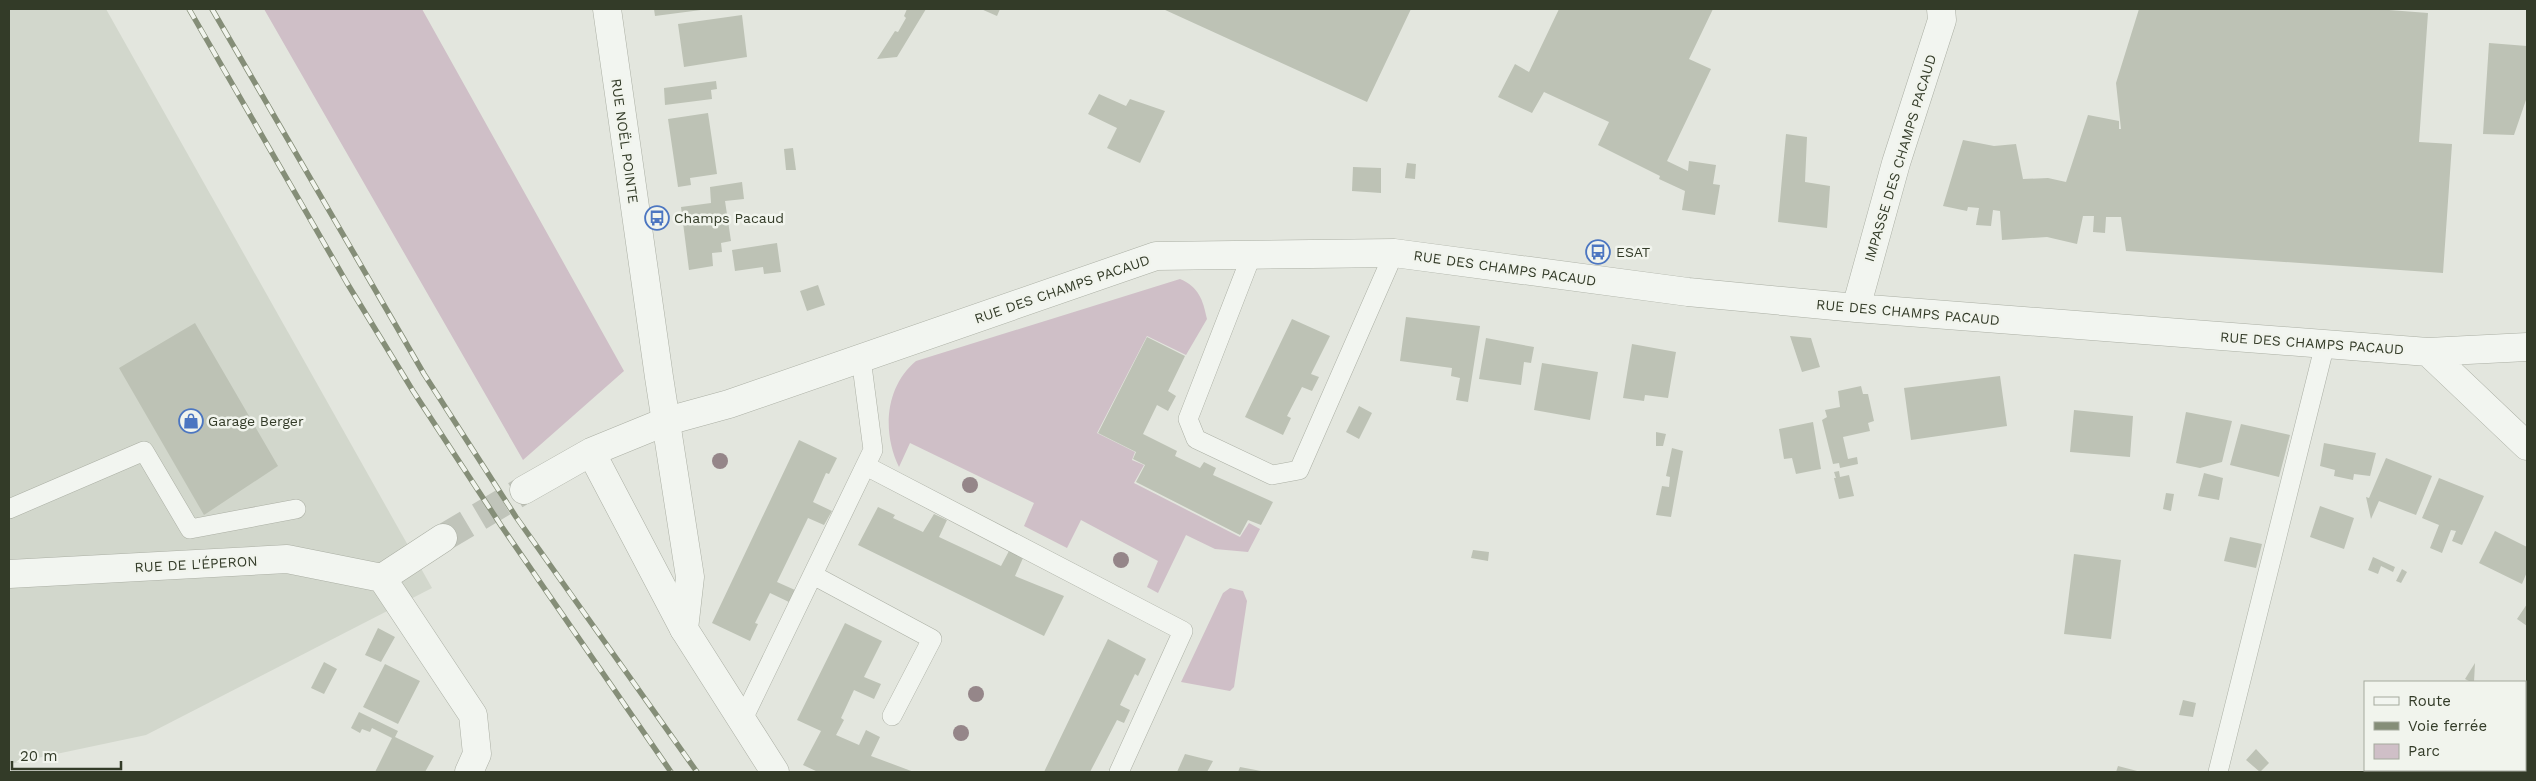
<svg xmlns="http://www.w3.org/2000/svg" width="2536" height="781" viewBox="0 0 2536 781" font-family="'Work Sans',sans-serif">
<rect width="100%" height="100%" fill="#e3e6de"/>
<path fill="#d2d7cc" d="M9,9H106L432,588L146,735L9,764Z"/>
<path fill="#cfbfc7" d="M264,9H422L624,371L523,460Z
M1180,279C1199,287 1203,300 1207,319L1186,355L1147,336L1097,433L1135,452L1132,460L1144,465L1134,483L1240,537L1249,523L1260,529L1248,552L1215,549L1186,535L1158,593L1147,587L1158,561L1081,520L1067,548L1024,526L1034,503L910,443L899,467C882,432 885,387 916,361Z
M1230,588L1243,591L1247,601L1234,687L1230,691L1181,682L1223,593Z"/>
<path fill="#bdc2b5" d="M654,9H701V10L655,16Z
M907,9H926L897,57L877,59L895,31L898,32L906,18L904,16Z
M981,9H1000L997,16Z
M1163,9H1411L1367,102Z
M1559,9H1713L1689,59L1711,69L1667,161L1688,171L1689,161L1716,165L1713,184L1720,185L1715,215L1682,210L1685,191L1659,179L1660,176L1598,145L1609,122L1544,92L1532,113L1498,97L1515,64L1529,72Z
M2139,9H2376L2428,13L2419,142L2452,144L2443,273L2126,251L2121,217H2106L2105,233L2093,232L2094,216H2083L2077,244L2047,237L2002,240L2000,211L1993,210L1991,226L1976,225L1979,208L1968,207L1967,211L1943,206L1963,140L1994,146L2016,144L2023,179L2048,178L2066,182L2088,115L2119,121V129H2121L2116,83Z
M742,15L747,57L684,67L678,24Z
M2489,43L2527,46V97L2514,135L2483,134Z
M716,81L717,89L711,90L712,99L665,105L664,88Z
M1099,94L1126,106L1130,99L1165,111L1140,163L1107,148L1117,128L1088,114Z
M708,113L717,174L690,178L691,185L678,187L668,119Z
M1786,134L1807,137L1805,182L1830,186L1827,228L1778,222Z
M793,148L796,170H786L784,149Z
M1407,163L1416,164L1415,179L1405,178Z
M1353,167L1381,168V193L1352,191Z
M742,182L744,199L725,201L731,241L721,243L722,252L712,253L713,266L689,270L681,207L711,203L710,187Z
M777,243L781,272L764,274L763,267L735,271L732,250Z
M818,285L825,305L807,311L800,291Z
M1406,317L1480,326L1468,402L1456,400L1460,378L1451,376L1452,368L1400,361Z
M1292,319L1330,336L1311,374L1319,377L1312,391L1302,387L1287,416L1291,418L1283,435L1245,417Z
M195,323L278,466L204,515L119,368Z
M1790,336L1811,338L1820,367L1802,372Z
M1147,337L1185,356L1168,391L1176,396L1168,411L1157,405L1143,434L1177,451L1175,456L1200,468L1204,462L1216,468L1213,475L1273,502L1261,525L1248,520L1240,535L1136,482L1145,465L1133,459L1136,452L1098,433Z
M1486,338L1534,347L1531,363L1524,362L1521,385L1479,379Z
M1632,344L1676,352L1668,398L1645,395L1644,401L1623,398Z
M1542,363L1598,372L1590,420L1534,410Z
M2000,376L2007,426L1911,440L1904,388Z
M1861,386L1863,394H1868L1874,421L1868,423L1870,431L1843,437L1848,459L1857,457L1858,464L1840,468L1839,463L1833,464L1822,420L1827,417L1825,410L1840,407L1838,391Z
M1359,406L1372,413L1359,439L1346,432Z
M2074,410L2133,416L2130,457L2070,452Z
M2186,412L2232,421L2222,462L2200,468L2176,463Z
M1813,422L1821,469L1796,474L1792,458L1784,459L1779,429Z
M2241,424L2290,435L2279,477L2230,465Z
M1656,432L1666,434L1663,446H1656Z
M799,440L837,458L829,474L826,473L813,502L832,511L824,525L808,518L777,582L795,590L789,602L770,593L755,623L758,624L750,641L712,623Z
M2324,443L2376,453L2370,476L2354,474L2353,480L2334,476L2335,470L2320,466Z
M1672,448L1683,451L1671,517L1656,515L1662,486L1669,487L1670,477L1666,476Z
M2386,458L2432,476L2416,515L2379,501L2371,519L2366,497L2369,498Z
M1839,471L1840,477L1849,475L1854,496L1839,499L1834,478H1836L1834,472Z
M2204,473L2223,478L2219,500L2198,496Z
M2439,478L2484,496L2462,545L2452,541L2456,531L2451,530L2442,553L2430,548L2439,525L2422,518Z
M2166,493L2174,494L2171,511L2163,509Z
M2320,506L2354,518L2344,549L2310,537Z
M878,507L895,515L893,518L923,532L934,514L947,520L939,537L1001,566L1009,551L1023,558L1015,576L1064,596L1044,636L858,545Z
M2495,531L2527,547V572L2522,584L2479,563Z
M2230,537L2262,544L2256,568L2224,561Z
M1473,550L1489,552L1488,561L1471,558Z
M2074,554L2121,560L2111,639L2064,634Z
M2373,557L2395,567L2393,572L2381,566L2378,574L2368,570Z
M2402,569L2407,572L2401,583L2396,581Z
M2527,604V626L2517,619Z
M845,623L882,641L864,677L881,684L874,699L854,690L841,718L844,720L836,735L859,745L866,730L880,737L871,756L914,772H818L803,765L821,731L797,720Z
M378,628L395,637L381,662L365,655Z
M1108,639L1146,659L1138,676L1135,674L1120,705L1130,710L1124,723L1117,720L1090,772H1044Z
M324,662L337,669L324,694L311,688Z
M2475,663L2474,682H2471L2465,679Z
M385,664L420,681L398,724L363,707Z
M2183,700L2196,703L2193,717L2179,715Z
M359,712L398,731L395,737L434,756L425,772H375L392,738L372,728L370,732L362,729L360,733L351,728Z
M2256,749L2269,763L2260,772L2246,760Z
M1185,754L1213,761L1207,772H1177Z
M2118,766L2141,772H2116Z
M1240,767L1261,771V772H1238Z"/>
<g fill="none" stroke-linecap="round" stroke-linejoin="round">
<path stroke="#c0c4ba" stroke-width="28" stroke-dasharray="28 14" stroke-linecap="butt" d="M443,538L524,490"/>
<g stroke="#abafa4" stroke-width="20">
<path id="service" d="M1252,254L1188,419L1196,439L1272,475L1299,470L1394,253
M866,466L1183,631L1119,772
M9,509L144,451L190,529L296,509
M813,575L932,639L892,716
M742,721L873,450L861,358
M2218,772L2325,344"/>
</g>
<g stroke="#abafa4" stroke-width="29">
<path id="minor" d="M1856,308L1896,163L1942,20L1941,9
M2428,352L2527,446
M591,452L684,629
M524,490L591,452L667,421L729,404L1156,256L1394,253L1688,292L1856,308L2428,352L2527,347
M9,574L287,559L382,578
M382,578L473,715L477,754L469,772
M382,578L443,538"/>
</g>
<g stroke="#abafa4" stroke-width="29">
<path id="tertiary" d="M607,9L659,377L690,577L684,629L775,772"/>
</g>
<use href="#service" stroke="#f2f5f0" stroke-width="19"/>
<use href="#minor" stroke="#f2f5f0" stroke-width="28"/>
<use href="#tertiary" stroke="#f2f5f0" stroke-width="28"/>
<g stroke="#858e78" stroke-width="5.5">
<path id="rail" d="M189,9L347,283L413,391L502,527L671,772
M212,9L424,374L516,517L697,772"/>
</g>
<use href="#rail" stroke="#f1f4ed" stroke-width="4" stroke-dasharray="11" stroke-linecap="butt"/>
</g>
<g fill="#958689">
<circle cx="720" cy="461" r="8"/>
<circle cx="970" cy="485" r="8"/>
<circle cx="1121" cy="560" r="8"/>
<circle cx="976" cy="694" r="8"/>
<circle cx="961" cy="733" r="8"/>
</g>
<defs>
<g id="bus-ring" transform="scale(1.25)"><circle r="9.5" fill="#f1f4ed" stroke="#4c76c1" stroke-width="1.5"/><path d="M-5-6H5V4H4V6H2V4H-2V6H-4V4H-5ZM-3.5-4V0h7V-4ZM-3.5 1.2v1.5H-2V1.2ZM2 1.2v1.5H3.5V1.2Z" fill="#4c76c1"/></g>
<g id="shop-ring" transform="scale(1.25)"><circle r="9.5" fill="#f1f4ed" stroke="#4c76c1" stroke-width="1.5"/><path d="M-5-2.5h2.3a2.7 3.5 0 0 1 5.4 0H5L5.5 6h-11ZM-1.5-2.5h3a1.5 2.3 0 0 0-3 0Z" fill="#4c76c1"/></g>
</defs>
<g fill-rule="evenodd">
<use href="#bus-ring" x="657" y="218"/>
<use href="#bus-ring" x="1598" y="252"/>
<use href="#shop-ring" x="191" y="421"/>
</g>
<g text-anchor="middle" stroke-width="5" stroke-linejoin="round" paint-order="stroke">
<g font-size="14" fill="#333b28" stroke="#f1f4ed">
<text transform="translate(625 141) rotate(82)" y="5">RUE NOËL POINTE</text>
<text transform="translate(1900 158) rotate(-73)" y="5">IMPASSE DES CHAMPS PACAUD</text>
<text transform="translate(1505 268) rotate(8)" y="5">RUE DES CHAMPS PACAUD</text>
<text transform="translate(1062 289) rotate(-19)" y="5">RUE DES CHAMPS PACAUD</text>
<text transform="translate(1908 312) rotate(5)" y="5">RUE DES CHAMPS PACAUD</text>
<text transform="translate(2312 343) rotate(4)" y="5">RUE DES CHAMPS PACAUD</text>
<text transform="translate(196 564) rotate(-3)" y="5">RUE DE L'ÉPERON</text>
</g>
<g font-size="14" fill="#333b28" stroke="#f1f4ed" text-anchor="start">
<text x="674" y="223">Champs Pacaud</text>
<text x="1616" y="257">ESAT</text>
<text x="208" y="426">Garage Berger</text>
</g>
</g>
<rect width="2536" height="781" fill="none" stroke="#333b28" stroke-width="20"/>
<rect x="2364" y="681" width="162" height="90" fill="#f1f4ed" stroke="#a5aa9e"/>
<rect x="2374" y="697" width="25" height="8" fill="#f2f5f0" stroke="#a5aa9e"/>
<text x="2408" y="706" font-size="15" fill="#333b28">Route</text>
<rect x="2374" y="722" width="25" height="8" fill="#858e78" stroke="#a5aa9e"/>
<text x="2408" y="731" font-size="15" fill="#333b28">Voie ferrée</text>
<rect x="2374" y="744" width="25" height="15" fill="#cfbfc7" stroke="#a5aa9e"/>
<text x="2408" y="756" font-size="15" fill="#333b28">Parc</text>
<path d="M12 761v8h109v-8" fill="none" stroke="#333b28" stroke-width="2.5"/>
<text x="20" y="761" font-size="15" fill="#333b28" stroke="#f1f4ed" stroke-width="4" paint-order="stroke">20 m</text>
</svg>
